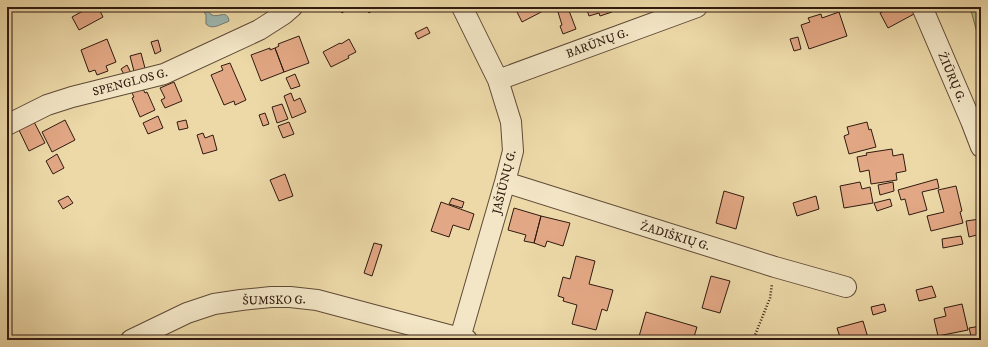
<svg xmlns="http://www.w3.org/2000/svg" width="988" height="347" viewBox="0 0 988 347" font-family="'IM FELL DW Pica',serif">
<rect width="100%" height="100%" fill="#edd9a8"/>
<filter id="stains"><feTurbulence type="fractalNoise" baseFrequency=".005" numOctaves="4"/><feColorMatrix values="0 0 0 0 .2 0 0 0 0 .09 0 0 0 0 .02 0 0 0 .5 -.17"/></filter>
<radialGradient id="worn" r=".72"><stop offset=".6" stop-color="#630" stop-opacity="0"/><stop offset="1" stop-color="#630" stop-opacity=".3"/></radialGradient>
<path fill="#babf86" stroke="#756d4b" d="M970,7H981V47Z"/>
<path fill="#9db8b2" stroke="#717971" d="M201,7H205C207,10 209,13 212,15C219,18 227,9 229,21L227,22C219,25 212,30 206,24V15Z"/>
<path fill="#e2a784" stroke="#301b10" d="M90,7H98L103,17L79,30L72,17Z
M337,7H350L342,13Z
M365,7H371L373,10L369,13Z
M511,7H544L545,10L522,22L515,8L512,10Z
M586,7H616L611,9L612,12L600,16L599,13L589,16Z
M892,7H910L914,14L888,28L880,13Z
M568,8L576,29L563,34L560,26L562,25L558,12Z
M839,12L847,36L809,49L801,25L810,22L808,18L821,14L822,18Z
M427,27L430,33L418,39L415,33Z
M299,36L309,63L284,72L275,48L279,46L278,44Z
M798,37L801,49L794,51L790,39Z
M107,39L116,62L106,66L108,71L97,75L95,70L89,72L81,50Z
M349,39L356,52L348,56L349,58L331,67L323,52L340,43L341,44Z
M158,40L161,51L155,54L151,42Z
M270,48V50L275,48L284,72L261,81L251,55Z
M141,53L146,72L135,75L130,56Z
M230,63L246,100L235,105L234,101L224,105L211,75L223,70L221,66Z
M127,65L132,75L126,78L121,69Z
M295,74L300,86L291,89L286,78Z
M174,82L182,101L165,108L161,100L165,98L160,88Z
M142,87L145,93L147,92L155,110L140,117L132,98L134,97L131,91Z
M291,93L294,101L300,98L306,112L292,118L284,96Z
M282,104L288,119L277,123L272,107Z
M265,113L269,124L263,126L259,115Z
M158,116L163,128L148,134L143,123Z
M33,120L45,143L29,151L18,128Z
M65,120L75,140L52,152L42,132Z
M186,120L188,128L179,130L177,122Z
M289,122L294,134L283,138L278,126Z
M867,122L869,130L871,129L876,147L849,154L844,136L849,134L847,127Z
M203,133L205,138L213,135L217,150L203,154L197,135Z
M892,149L893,156L903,154L906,171L896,173L897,180L871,184L869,170L860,172L857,157L867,155L866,153Z
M57,154L64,168L53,174L46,161Z
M285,174L293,196L279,201L270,180Z
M937,179L939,188L922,192L927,210L909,215L905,199L901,200L898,190Z
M860,182L862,189L870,187L873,203L844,208L840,186Z
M893,182L894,191L880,195L878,185Z
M956,186L962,211L960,212L963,223L931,231L927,216L944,212L938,190Z
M724,191L744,197L736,229L716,223Z
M68,196L73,203L63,209L58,201Z
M816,196L819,209L797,216L793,203Z
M452,198L464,202L462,208L449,204Z
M890,199L892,206L877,211L874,203Z
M441,202L474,214L469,230L453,225L449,237L431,231Z
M514,208L541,216L534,243L524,241L526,235L508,230Z
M541,216L570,223L563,246L547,241L545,247L534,243Z
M980,219L981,225V234L969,237L966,221Z
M961,236L963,244L943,248L942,239Z
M374,243L382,245L372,276L364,273Z
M576,256L595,261L589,284L613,290L607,311L602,309L596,330L572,324L577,305L563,301L564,298L558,296L563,277L570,279Z
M711,276L730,281L720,313L702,308Z
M932,286L936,297L919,301L916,290Z
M884,304L886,311L873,315L871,307Z
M962,304L968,330L938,336L934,319L946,316L944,308Z
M646,312L697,327L693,340H638Z
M863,321L868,338L863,340H834L833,339L840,337L837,328Z
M981,326V340H972L969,328Z"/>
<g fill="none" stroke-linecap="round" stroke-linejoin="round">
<g stroke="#5f4a36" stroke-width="22">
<path id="minor" d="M922,7L971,121L981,147
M498,80L697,7
M7,125L47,105L72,97L164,74L259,30L284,14L292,7
M505,182L775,267L846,287
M460,338L505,182L513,151L511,122L498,80L462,7
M131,340L187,313L214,304L241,300L271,297H290L317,300L467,340"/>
</g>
<path stroke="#301b10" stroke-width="2.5" stroke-dasharray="1 2" stroke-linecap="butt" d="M753,340L770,298L772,284"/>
<use href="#minor" stroke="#f3e6c6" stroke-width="20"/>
</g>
<g text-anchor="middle" stroke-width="3" stroke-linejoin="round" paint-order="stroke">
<g font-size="12" fill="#301b10" stroke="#f3e6c6">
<text transform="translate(597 43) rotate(-20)" y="4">BARŪNŲ G.</text>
<text transform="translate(952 77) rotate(67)" y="4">ŽIŪRŲ G.</text>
<text transform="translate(130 82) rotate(-15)" y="4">SPENGLOS G.</text>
<text transform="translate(504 182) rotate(-76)" y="4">JAŠIŪNŲ G.</text>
<text transform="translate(675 236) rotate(17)" y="4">ŽADIŠKIŲ G.</text>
<text transform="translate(274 300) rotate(-1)" y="4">ŠUMSKO G.</text>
</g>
</g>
<rect width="988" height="347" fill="none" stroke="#edd9a8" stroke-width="24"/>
<rect x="8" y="8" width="972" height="331" fill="none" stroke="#301b10" stroke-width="2"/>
<rect x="12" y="12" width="964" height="323" fill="none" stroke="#301b10"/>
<rect width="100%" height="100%" filter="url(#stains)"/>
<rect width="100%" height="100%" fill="url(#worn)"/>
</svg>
